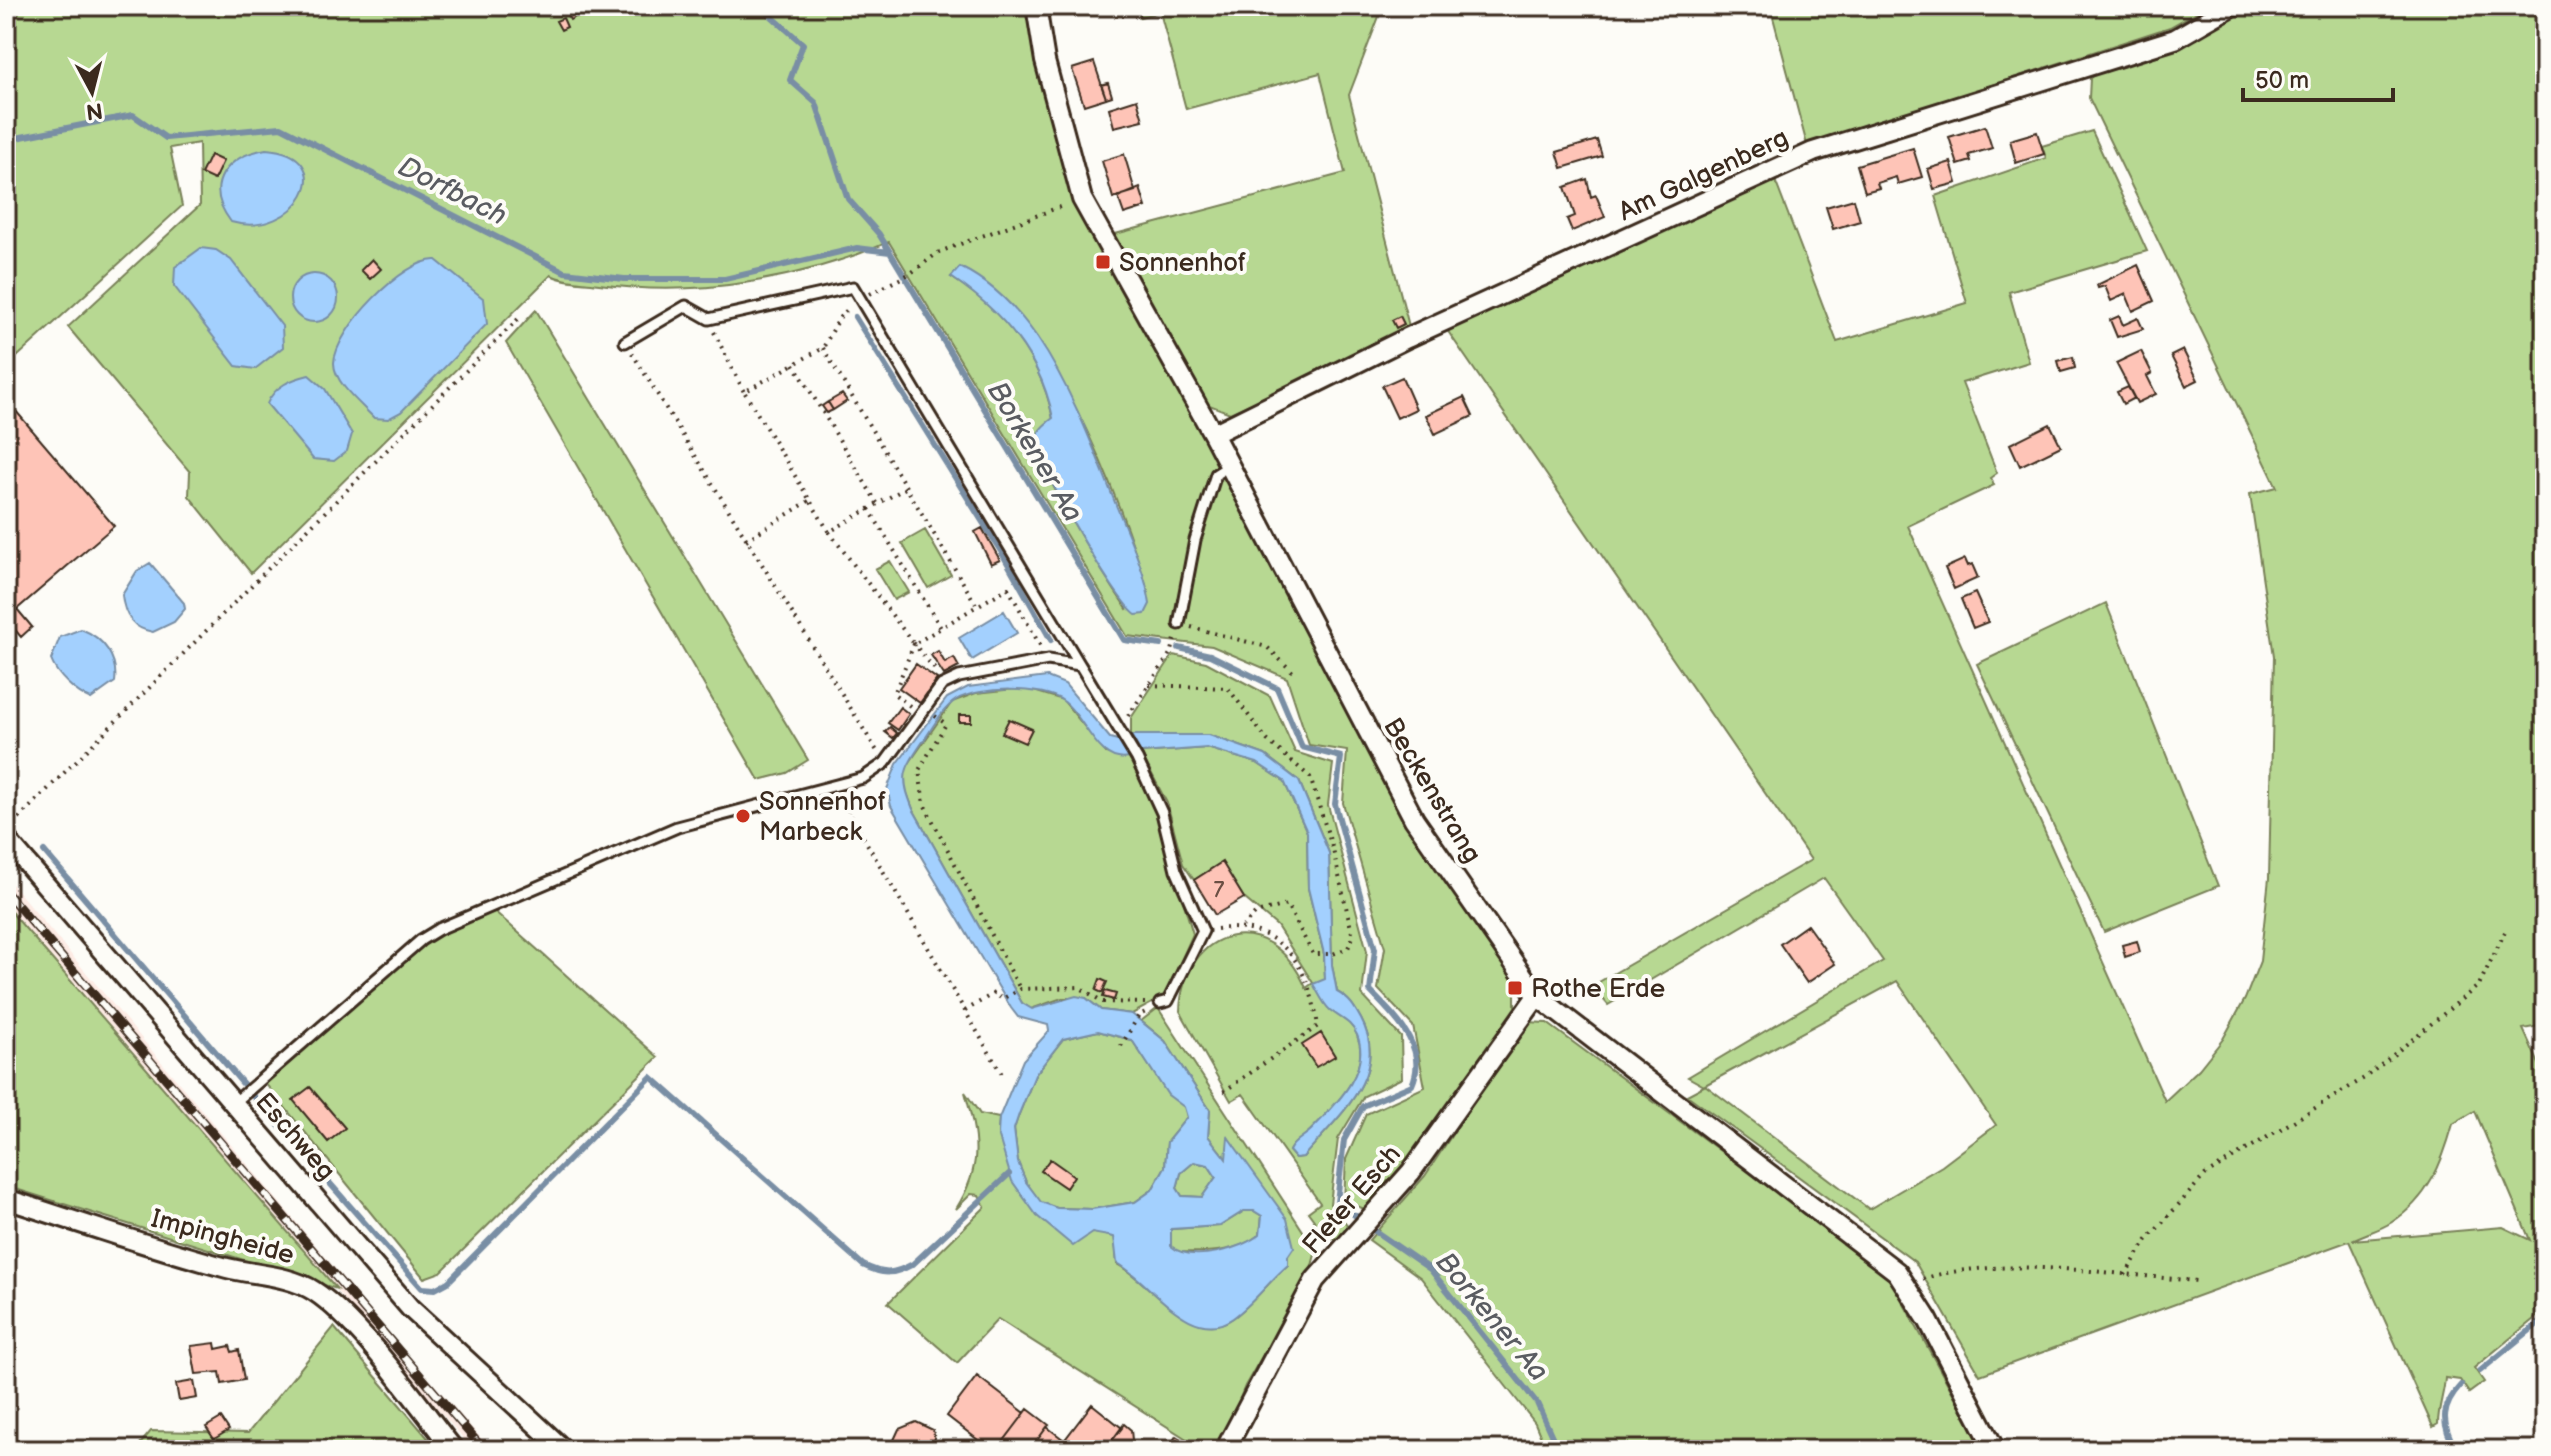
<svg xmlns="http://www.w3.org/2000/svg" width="2551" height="1456" viewBox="0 0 2551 1456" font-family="'Balsamiq Sans',sans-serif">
<rect width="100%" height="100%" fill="#fdfcf7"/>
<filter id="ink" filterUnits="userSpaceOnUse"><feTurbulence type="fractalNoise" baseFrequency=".0125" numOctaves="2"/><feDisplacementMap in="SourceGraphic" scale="16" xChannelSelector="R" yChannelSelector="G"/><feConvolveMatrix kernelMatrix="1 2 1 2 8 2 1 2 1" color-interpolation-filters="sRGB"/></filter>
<g filter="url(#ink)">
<path fill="#fdebe4" d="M6,877L384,1327L491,1450H473L6,905Z"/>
<path fill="#b7d892" stroke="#798158" stroke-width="2" fill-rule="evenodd" d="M6,6H1026L1035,58L1079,213L1219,463L1402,818L1515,979V1007L1409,1165L1367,1210L1344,1201L1346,1159L1366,1114L1425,1087L1413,1026L1378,989L1385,948L1343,803L1347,751L1309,745L1287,678L1212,646L1127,636L889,242C799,280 697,298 599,284C584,282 565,282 551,275L251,573L189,496L190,472L68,327L200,205L199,143L170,148L182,206L6,367ZM960,268C1049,309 1121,501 1148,592L1127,609C1108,581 1039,472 1036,443C1035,432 1045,424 1053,419C1041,357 1003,311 951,277Z
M1137,6H1383L1349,95L1410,330L1230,413L1204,403L1108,236L1345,173L1320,73L1186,109L1160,12L1140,17Z
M1770,6H2207L2170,27L1807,145Z
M2243,6H2545V1025L2523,1029L2545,1077V1310L2474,1368L2484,1382L2469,1393L2460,1380L2445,1378C2444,1394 2438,1407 2438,1424L2433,1427L2349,1241L1980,1375L1915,1262L1687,1095L1704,1086L1688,1077L1883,961L1824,878L1608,1005L1592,986L1811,860L1447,330L1773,175L1837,342L1967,303L1935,196L2046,158L2042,146L2092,131L2147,251L2009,292L2029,362L1962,383L1997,473L1990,478L1994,485L1908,526L2165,1101L2199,1069L2223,1039L2245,999L2260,961L2269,878L2274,656L2250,494L2277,487L2089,98L2090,78L2100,69L2178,43ZM1897,981L1996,1125L1942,1166L1869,1209L1705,1085ZM2475,1111L2530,1240L2503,1227L2352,1240C2364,1234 2380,1230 2392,1222C2428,1199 2442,1164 2453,1124Z
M536,310L808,760L787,773L759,780L506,343Z
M925,530L951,575L928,588L902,543Z
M890,561L909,592L894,600L875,569Z
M2106,603L2218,886L2104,932L1977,664Z
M1173,655L1206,662L1270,696L1295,752L1333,764L1328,805L1367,951L1362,995L1401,1037L1402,1078L1364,1096L1338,1139L1330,1204L1349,1227L1339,1238H1327L1308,1212L1320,1203L1243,1094L1231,1101L1180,1011C1183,927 1270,904 1306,988L1313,983L1277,926L1244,898L1221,863L1194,880L1183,864L1167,803L1141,753L1207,748L1257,763L1284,781L1307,832L1308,888L1324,954L1325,980L1314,984C1319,992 1324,1004 1331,1010C1341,1019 1352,1021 1357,1035C1372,1071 1334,1107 1311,1130C1303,1139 1294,1140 1289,1151L1295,1158L1303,1157C1337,1117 1391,1075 1361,1019C1354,1007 1350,999 1337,992L1332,965L1329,853L1299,781L1265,755L1209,735H1131V718Z
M1024,688L1063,700L1106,753L1129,758L1157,814L1193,934L1165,996L1132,1014L1101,1010L1086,998H1062L1031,1009L1022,1003L913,809L905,788V769L952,702L976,693Z
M6,906L337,1289L6,1186Z
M493,910L658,1057L441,1272L424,1278L264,1082L435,936Z
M1158,1008L1316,1251L1310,1273L1245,1386L1219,1450H1204L998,1319L957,1363L888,1303L985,1207L979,1195L971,1194L956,1209C983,1165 978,1140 965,1092L980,1114L999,1118L998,1134L1037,1216L1115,1237L1117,1264C1150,1281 1192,1347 1233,1318C1254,1303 1269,1281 1288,1265L1229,1139L1227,1160L1208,1136L1210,1110L1165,1041L1141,1021Z
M1526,1022L1547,1023L1888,1275L1984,1450H1546L1535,1423L1421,1278L1369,1240L1425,1176Z
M1098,1031L1132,1040L1168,1094L1185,1107L1187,1117L1167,1142L1165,1167L1152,1190L1135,1202L1092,1209L1057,1208L1041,1203L1026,1182L1018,1162L1014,1129L1019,1114L1035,1075L1063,1039Z
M1194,1162L1208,1165L1216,1177L1202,1197L1182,1196L1177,1188L1181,1173Z
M1244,1211H1254L1262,1216L1260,1234C1238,1253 1206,1253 1178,1252L1171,1246V1229L1220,1226Z
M334,1327L438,1450H135L151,1431L248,1433Z"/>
<path fill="#a3d0fe" stroke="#798ea4" stroke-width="2" fill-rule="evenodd" d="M266,149C345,155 296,241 231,222C202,184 227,156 266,149Z
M201,248L216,250L231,260L282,326L283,347L255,369L236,366L174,286L175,267Z
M436,260L484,299L487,324L401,412L388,419L374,418C361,404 334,383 334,363C335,330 404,258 436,260Z
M960,267C991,282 1018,310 1037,337C1071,387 1094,449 1116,505C1129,537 1145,570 1150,604L1145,614L1136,615C1116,602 1038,467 1036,443C1035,432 1045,424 1053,418C1041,357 1002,311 951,277Z
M290 298a24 24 0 1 1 48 0a24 24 0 1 1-48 0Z
M309,375L325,389L352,434L347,451L334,461L313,459L267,404C274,386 292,379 309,375Z
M150,563L184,603L185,609L174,622L153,632C132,629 124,615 122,595L137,571Z
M1004,611L1017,633L972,660L959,638Z
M81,629C104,638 118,658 115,682L91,699C76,693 57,676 51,660L60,637Z
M1047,677L1065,684L1110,738L1118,740L1129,758C1097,765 1085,716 1063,701C1043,686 978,686 956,700C942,709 932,729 922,743C903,771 900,777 913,809L1022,1003L1032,1009L1076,996L1086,998L1101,1010L1132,1014L1165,1041L1210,1110L1208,1136L1226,1159L1228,1137L1287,1219L1294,1247L1288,1256V1265C1269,1281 1254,1303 1233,1318C1191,1348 1150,1281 1117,1263L1114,1237L1092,1233L1073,1246L1037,1216L1012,1181L998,1134L999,1118L1023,1060L1049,1031L1048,1025L1018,1017L1011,1008L891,806L887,789L897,764L947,698L968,687ZM1098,1031L1132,1040L1168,1095L1184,1107L1187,1117L1167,1142L1165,1167L1152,1190L1135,1202L1092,1209L1057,1208L1041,1202L1026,1182L1018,1162L1014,1129L1019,1114L1035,1075L1063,1039ZM1194,1162L1208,1165L1216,1177L1202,1197L1182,1196L1177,1188L1181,1173ZM1244,1211H1254L1262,1216L1260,1234C1242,1249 1191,1264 1171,1246V1229L1220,1226Z
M1131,735H1209L1265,755L1299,781L1329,853L1332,965L1337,992C1350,999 1354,1006 1361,1019C1391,1075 1337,1117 1303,1157L1295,1158L1289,1151C1294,1140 1303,1138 1311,1130C1334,1106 1372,1071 1357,1035C1351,1021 1341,1019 1330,1010C1323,1004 1318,992 1313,984L1325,979L1324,954L1308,888L1307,832L1284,781L1257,763L1207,748L1141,753Z"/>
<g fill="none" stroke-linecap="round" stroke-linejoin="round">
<path stroke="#798ea4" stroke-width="6" d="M760,6L803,44L790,80L816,103L848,199L879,234L1124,640L1161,645
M6,140L133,115L166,138L281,127L565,272L624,279H725L857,248L890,252
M855,317L1002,553L1051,640
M1179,648L1210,655L1277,688L1302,747L1341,757L1335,804L1375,949L1370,991C1394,1016 1429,1047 1412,1085L1363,1106L1344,1140L1337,1202L1356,1216
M6,809L7,811
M44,851L244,1085
M253,1096L422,1288L435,1289L448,1282L651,1077L863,1265C883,1275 893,1275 913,1264L1009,1174
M1372,1229L1430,1269L1537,1403L1558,1450
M2480,1371L2545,1318
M2456,1450C2441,1423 2440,1408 2461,1385"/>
</g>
<path fill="#fec4b7" stroke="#3b2a1e" stroke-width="2" d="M562,6H594L570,20Z
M563,18L567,27L561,30L556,21Z
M1094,62L1106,98L1084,105L1072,69Z
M1108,83L1112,96L1106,98L1101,85Z
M1137,99L1143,120L1114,127L1109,108Z
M1985,126L1992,148L1969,155L1971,161L1958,165L1949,137Z
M2037,132L2044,154L2016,163L2010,140Z
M1597,140L1602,156L1562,168L1557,152Z
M1913,148L1922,177L1898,184L1896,177L1877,183L1879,188L1865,192L1857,165Z
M1124,154L1135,191L1113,198L1102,161Z
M210,155L223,161L214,180L201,174Z
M1951,162L1957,183L1934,189L1928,169Z
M1587,179L1591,197L1596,195L1605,217L1572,231L1567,219L1575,216L1565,187Z
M1140,188L1146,207L1124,214L1118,197Z
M1854,199L1860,221L1833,229L1826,207Z
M372,259L381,269L370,279L361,270Z
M2138,265L2154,301L2133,311L2126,294L2111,301L2105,286L2098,288L2097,285Z
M1400,316L1404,324L1396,328L1392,320Z
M2119,316L2123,325L2138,318L2143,329L2117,337L2110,320Z
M2183,350L2198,380L2186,386L2171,356Z
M2141,351L2152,373L2147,376L2156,394L2137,403L2116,363Z
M2073,357L2075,368L2061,372L2058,361Z
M1402,377L1416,409L1397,418L1382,386Z
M2128,387L2134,398L2123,404L2117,392Z
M842,394L847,401L833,410L828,402Z
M1464,397L1473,416L1435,434L1426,415Z
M828,402L833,410L827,413L822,406Z
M15,410L114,526L16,610L6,599V418Z
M2050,424L2061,446L2020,466L2010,444Z
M982,528L1000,560L991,564L975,532Z
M1965,559L1968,566L1972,564L1978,578L1954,589L1945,568Z
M1975,593L1988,622L1973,628L1961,599Z
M17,609L32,627L21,637L6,619Z
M938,651L945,663L954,658L959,667L944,675L931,655Z
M916,664L937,679L920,703L899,688Z
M900,707L909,714L898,730L888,723Z
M959,715H971V722H959Z
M1009,719L1032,729L1025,743L1002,733Z
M890,727L897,733L893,738L885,732Z
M1222,862L1244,898L1215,915L1194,880Z
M1807,925L1835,964L1807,983L1780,944Z
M2137,941L2140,952L2125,957L2122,945Z
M1100,979L1107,982L1102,993L1096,990Z
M1105,991L1116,994L1114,1000L1103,997Z
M1321,1033L1335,1056L1316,1067L1302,1045Z
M310,1087L345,1128L328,1142L293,1100Z
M1050,1159L1074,1176L1066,1188L1041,1171Z
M215,1343L216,1349L230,1346L232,1352L239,1350L244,1380L222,1384L220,1372L196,1374L191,1346Z
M977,1376L1025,1413L997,1450H991L947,1416Z
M194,1381L197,1398L179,1401L176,1384Z
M1092,1404L1122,1428L1105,1450H1066L1060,1446Z
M1028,1409L1049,1425L1047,1427L1030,1450H997Z
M221,1418L229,1430L214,1439L206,1427Z
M916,1422L933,1430L937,1450H895L894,1440L899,1429Z
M1124,1424L1131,1430L1132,1440L1116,1450H1105Z
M1047,1427L1064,1440L1060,1446L1056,1450H1030Z
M1176,1436L1199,1450H1163L1168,1449Z"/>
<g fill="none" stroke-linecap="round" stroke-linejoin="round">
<g stroke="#3b2a1e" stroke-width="15">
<path id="lane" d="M1179,624L1195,540L1216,474L1229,466
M1080,665L1137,759L1162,813L1176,870L1203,931L1168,1001L1160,1003
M233,1104L421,940L439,929L677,827L863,778L885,763L942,685L959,677L1048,660L1080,665L853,287L709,319L686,306L625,342"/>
</g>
<g stroke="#3b2a1e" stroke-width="24">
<path id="street" d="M1036,6L1045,61L1082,199L1213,434L1414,819L1537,996L1897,1272L1928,1320L1995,1450
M1213,434L1407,338L1813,152L2175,39L2232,6
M6,839L410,1308L564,1450
M6,1199C79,1222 152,1248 227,1268C255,1275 289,1275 314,1291C359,1320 419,1406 454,1450
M1225,1450L1315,1280L1411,1172L1537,996"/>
</g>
<path stroke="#3b2a1e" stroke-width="4" stroke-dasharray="2 6" stroke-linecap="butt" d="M870,294L911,273L939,252L1065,205
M714,332L744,392L823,348L840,317L850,307
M823,348L977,606L1008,588L1042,649
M632,353L877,751
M794,364L877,503
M745,393L829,532L907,487
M869,509L941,628L977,606
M829,532L914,644L941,628
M746,540L809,501
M1191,627L1267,647L1295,674
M1149,685L1228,688L1267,740L1310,777L1333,850L1353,937L1348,948L1333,954H1313L1287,905L1256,913L1243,926
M910,706L894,694L914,644L938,673
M935,716L946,724L919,770L924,804L1020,989
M1128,716L1172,651L1176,635
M856,795L848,811L1003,1076
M13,824L521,316
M1217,929C1283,921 1309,967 1318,1026L1220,1094
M965,1011L994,993L1002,999L1020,989L1079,987L1103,1002L1146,1003
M1121,1046L1139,1015L1148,1011
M2125,1275L2147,1240L2205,1175L2366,1077L2479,985L2505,932
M1923,1279C1995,1255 2120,1275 2198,1281"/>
<use href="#lane" stroke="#fdfcf7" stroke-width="9"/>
<use href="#street" stroke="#fdfcf7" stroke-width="18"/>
<g stroke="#3b2a1e" stroke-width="9">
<path id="rail" d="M6,892L484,1450"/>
</g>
<use href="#rail" stroke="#fdfcf7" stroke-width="6" stroke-dasharray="18" stroke-linecap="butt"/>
</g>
</g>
<g fill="#c8321e" stroke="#fdfcf7" stroke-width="3">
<rect x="1095" y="254" width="16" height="16" rx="4"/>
<circle cx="743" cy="816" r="8"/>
<rect x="1507" y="980" width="16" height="16" rx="4"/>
</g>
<g text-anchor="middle" stroke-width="8" stroke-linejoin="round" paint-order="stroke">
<g font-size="22" fill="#6c5044">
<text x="1219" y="897">7</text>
</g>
<g font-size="26" fill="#3b2a1e" stroke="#fdfcf7">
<text transform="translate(1703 174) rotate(-25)" y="9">Am Galgenberg</text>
<text transform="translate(1433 790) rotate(59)" y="9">Beckenstrang</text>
<text transform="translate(296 1136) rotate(49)" y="9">Eschweg</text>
<text transform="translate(1351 1199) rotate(-49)" y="9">Fleter Esch</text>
<text transform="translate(223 1236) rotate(15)" y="9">Impingheide</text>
</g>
<g font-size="26" fill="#3b2a1e" stroke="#fdfcf7" text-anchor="start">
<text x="1119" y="271">Sonnenhof</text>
<text x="759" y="810">Sonnenhof<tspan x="759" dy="30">Marbeck</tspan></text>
<text x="1531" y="997">Rothe Erde</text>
</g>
<g font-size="28" font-style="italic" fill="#5a5c61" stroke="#fdfcf7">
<text transform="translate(453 190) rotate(27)" y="10">Dorfbach</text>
<text transform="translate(1036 451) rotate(59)" y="10">Borkener Aa</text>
<text transform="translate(1493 1316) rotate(50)" y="10">Borkener Aa</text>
</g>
</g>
<rect width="2551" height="1456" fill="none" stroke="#fdfcf7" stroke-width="32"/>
<rect x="16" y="16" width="2519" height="1424" fill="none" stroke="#3b2a1e" stroke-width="3" filter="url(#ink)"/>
<g transform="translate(92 92) rotate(173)" stroke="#fdfcf7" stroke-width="6" paint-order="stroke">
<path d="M0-6L14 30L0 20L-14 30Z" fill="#3b2a1e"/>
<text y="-12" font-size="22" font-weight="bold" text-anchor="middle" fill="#3b2a1e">N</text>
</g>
<path d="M2243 88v12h150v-12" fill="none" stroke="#3b2a1e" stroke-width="4"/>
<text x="2255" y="88" font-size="24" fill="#3b2a1e" stroke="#fdfcf7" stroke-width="6" paint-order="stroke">50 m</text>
</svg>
